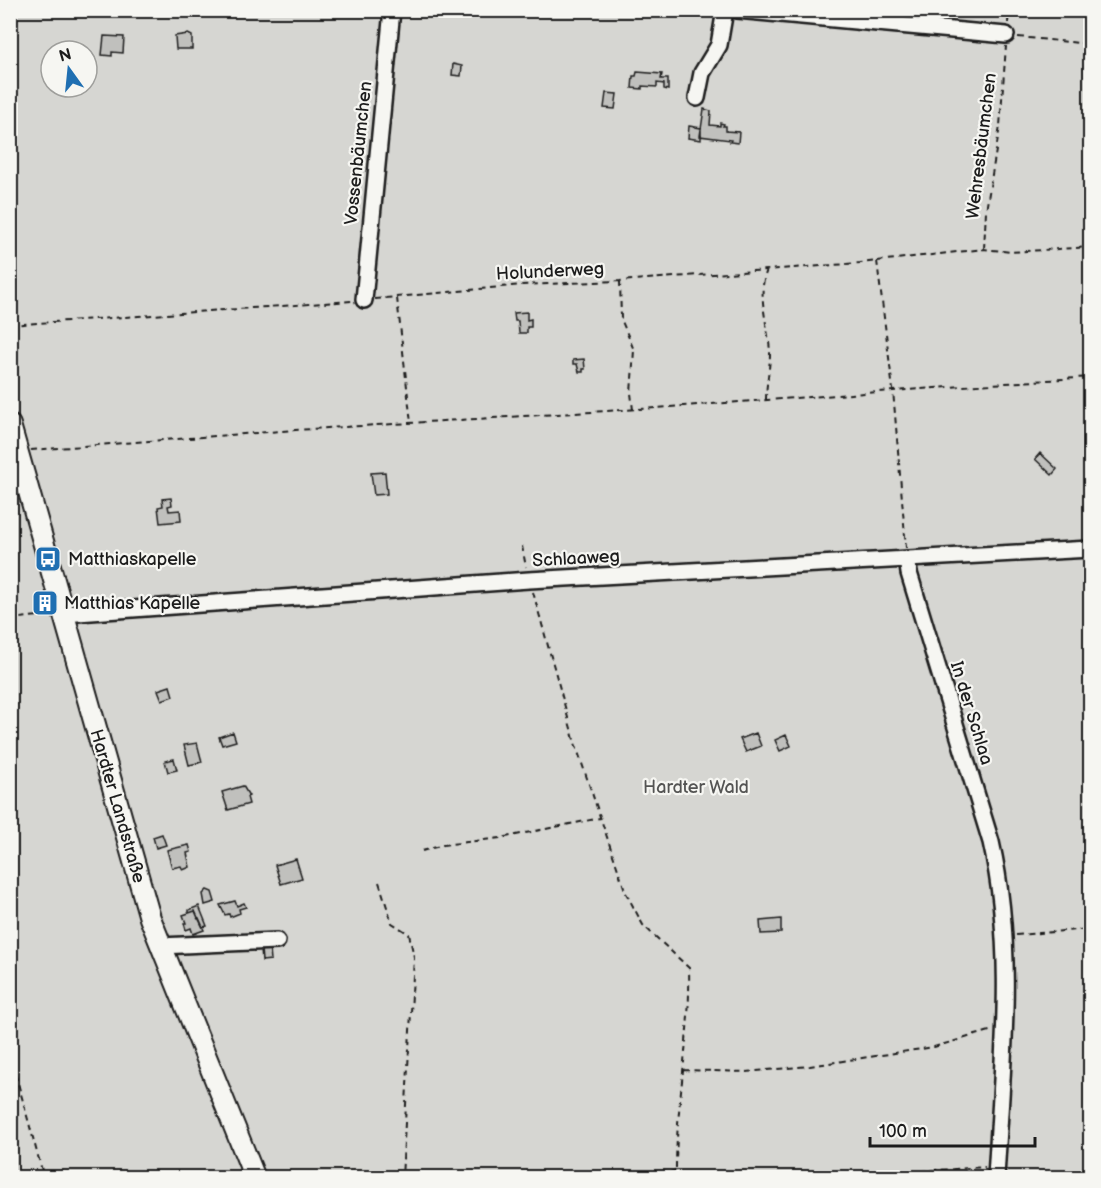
<svg xmlns="http://www.w3.org/2000/svg" width="1101" height="1188" viewBox="0 0 1101 1188" font-family="'Balsamiq Sans',sans-serif">
<rect width="100%" height="100%" fill="#f6f6f2"/>
<filter id="ink" filterUnits="userSpaceOnUse"><feTurbulence type="fractalNoise" baseFrequency=".0167" numOctaves="2"/><feDisplacementMap in="SourceGraphic" scale="12" xChannelSelector="R" yChannelSelector="G"/><feConvolveMatrix kernelMatrix="1 2 1 2 8 2 1 2 1" color-interpolation-filters="sRGB"/></filter>
<g filter="url(#ink)">
<path fill="#d6d6d2" stroke="#797977" stroke-width="1.5" fill-rule="evenodd" d="M10,11H1090V1177H11ZM51,51H87V87H51Z"/>
<path fill="#c0c0bd" stroke="#1c1c1c" stroke-width="1.5" d="M188,34L192,36V49H176L175,36Z
M104,36L124,37L123,53L112,52V56L102,55Z
M453,64L462,66L461,76L452,75Z
M637,72L662,74L661,79H668V90L664,89V84L657,83V87L642,86V89L632,88L633,76H636Z
M606,93L617,94L615,109L604,108Z
M704,109L711,111L710,125L720,126V123L724,124L723,126H726V131L739,132L738,143L730,142L731,140L700,136Z
M689,126L701,128V140L688,138Z
M527,312V320L531,319V327H527V333H519L518,321H515L514,313Z
M584,359L585,369H583V372H579L577,364H573V360Z
M1040,453L1057,469L1052,475L1035,459Z
M385,472L387,494L374,495L371,473Z
M171,498L172,505L168,506L169,511L180,510L181,521L160,523L158,507L163,506L162,499Z
M170,686L173,696L162,700L158,690Z
M233,732L236,741L222,745L219,737Z
M756,733L761,746L746,752L740,739Z
M786,735L791,746L780,751L775,740Z
M197,743L202,762L189,765L184,745Z
M174,759L177,770L168,772L165,761Z
M243,786L249,796L247,797L249,804L228,810L222,792Z
M162,834L166,845L156,848L153,837Z
M189,845L191,852L187,853L190,867L183,870L181,866L172,868L167,850Z
M296,859L302,878L281,884L275,865Z
M207,890L212,892L215,902L205,905L203,894Z
M235,901L237,906L244,903L246,907L239,909L240,913L230,917L229,914L225,915L220,905Z
M199,906L207,926L203,927L199,918L197,919L198,918L195,911L189,913V910Z
M195,911L204,930L193,934L191,928L186,930L184,923H186L183,915Z
M781,919V933L761,934L760,921Z
M261,949H270L271,960L262,961Z"/>
<g fill="none" stroke-linecap="round" stroke-linejoin="round">
<g stroke="#1c1c1c" stroke-width="20">
<path id="minor" d="M737,10L1006,35
M697,98L702,73L719,45L725,10
M364,300L392,10
M907,559L909,573L991,842C1016,951 1002,1066 996,1178
M64,614L529,580L1090,549
M160,946L277,941"/>
</g>
<g stroke="#1c1c1c" stroke-width="24">
<path id="major" d="M10,425L150,918L255,1178"/>
</g>
<path stroke="#1c1c1c" stroke-width="2" stroke-dasharray="6 4.5" stroke-linecap="butt" d="M1008,23L1009,10
M1018,37L1090,44
M984,249L986,211L1000,126L1006,46
M877,261L893,390L906,548
M620,281L621,319L634,350L631,393L633,410
M397,298L411,423
M375,299L521,285L620,281L860,263L984,249L1011,252L1090,247
M10,325L352,301
M766,400C766,384 770,369 770,353C769,327 756,295 767,270
M31,450L295,430L656,408L1090,377
M522,546L526,567
M533,592L575,743L626,893L643,925L689,968C691,1038 675,1107 676,1178
M10,619L49,615
M422,851L443,845L501,838L600,818
M379,882L392,923L409,934L414,957L402,1178
M1016,935L1090,929
M10,1054L44,1178
M683,1070L746,1072L810,1066L934,1047L993,1030
M629,1178L675,1171
M816,1178L985,1167"/>
<use href="#minor" stroke="#f6f6f2" stroke-width="15"/>
<use href="#major" stroke="#f6f6f2" stroke-width="20"/>
</g>
</g>
<defs>
<g id="bus-square" transform="scale(1.35)"><rect x="-9" y="-9" width="18" height="18" rx="4" fill="#1f6fb2" stroke="#f6f6f2"/><path d="M-5-6H5V4H4V6H2V4H-2V6H-4V4H-5ZM-3.5-4V0h7V-4ZM-3.5 1.2v1.5H-2V1.2ZM2 1.2v1.5H3.5V1.2Z" fill="#fff"/></g>
<g id="building-square" transform="scale(1.35)"><rect x="-9" y="-9" width="18" height="18" rx="4" fill="#1f6fb2" stroke="#f6f6f2"/><path d="M-4-6H4V6H1V3H-1V6H-4ZM-2.5-4.3h1.7v1.8h-1.7ZM.8-4.3h1.7v1.8H.8ZM-2.5-1h1.7V.8h-1.7ZM.8-1h1.7V.8H.8Z" fill="#fff"/></g>
</defs>
<g fill-rule="evenodd">
<use href="#bus-square" x="48" y="559"/>
<use href="#building-square" x="45" y="603"/>
</g>
<g text-anchor="middle" stroke-width="4.5" stroke-linejoin="round" paint-order="stroke">
<g font-size="18" fill="#1c1c1c" stroke="#f6f6f2">
<text transform="translate(981 146) rotate(-83)" y="6">Wehresbäumchen</text>
<text transform="translate(358 153) rotate(-84)" y="6">Vossenbäumchen</text>
<text transform="translate(550 271) rotate(-3)" y="6">Holunderweg</text>
<text transform="translate(576 558) rotate(-3)" y="6">Schlaaweg</text>
<text transform="translate(972 713) rotate(73)" y="6">In der Schlaa</text>
<text transform="translate(118 806) rotate(74)" y="6">Hardter Landstraße</text>
</g>
<g font-size="18" fill="#1c1c1c" stroke="#f6f6f2" text-anchor="start">
<text x="68" y="565">Matthiaskapelle</text>
<text x="64" y="609">Matthias Kapelle</text>
</g>
<g font-size="18" fill="#545453" stroke="#f6f6f2">
<text x="696" y="793">Hardter Wald</text>
</g>
</g>
<rect width="1101" height="1188" fill="none" stroke="#f6f6f2" stroke-width="36"/>
<rect x="18" y="18" width="1065" height="1152" fill="none" stroke="#1c1c1c" stroke-width="2" filter="url(#ink)"/>
<g transform="translate(69 69) rotate(345)"><circle r="28" fill="#f6f6f2" stroke="#9f9f9c" stroke-width="1.5"/>
<path d="M0-4.5L10 22L0 15L-10 22Z" fill="#1f6fb2"/>
<text y="-9" font-size="16" font-weight="bold" text-anchor="middle" fill="#1c1c1c">N</text>
</g>
<path d="M870 1137v9h165v-9" fill="none" stroke="#1c1c1c" stroke-width="3"/>
<text x="879" y="1137" font-size="18" fill="#1c1c1c" stroke="#f6f6f2" stroke-width="4.5" paint-order="stroke">100 m</text>
</svg>
